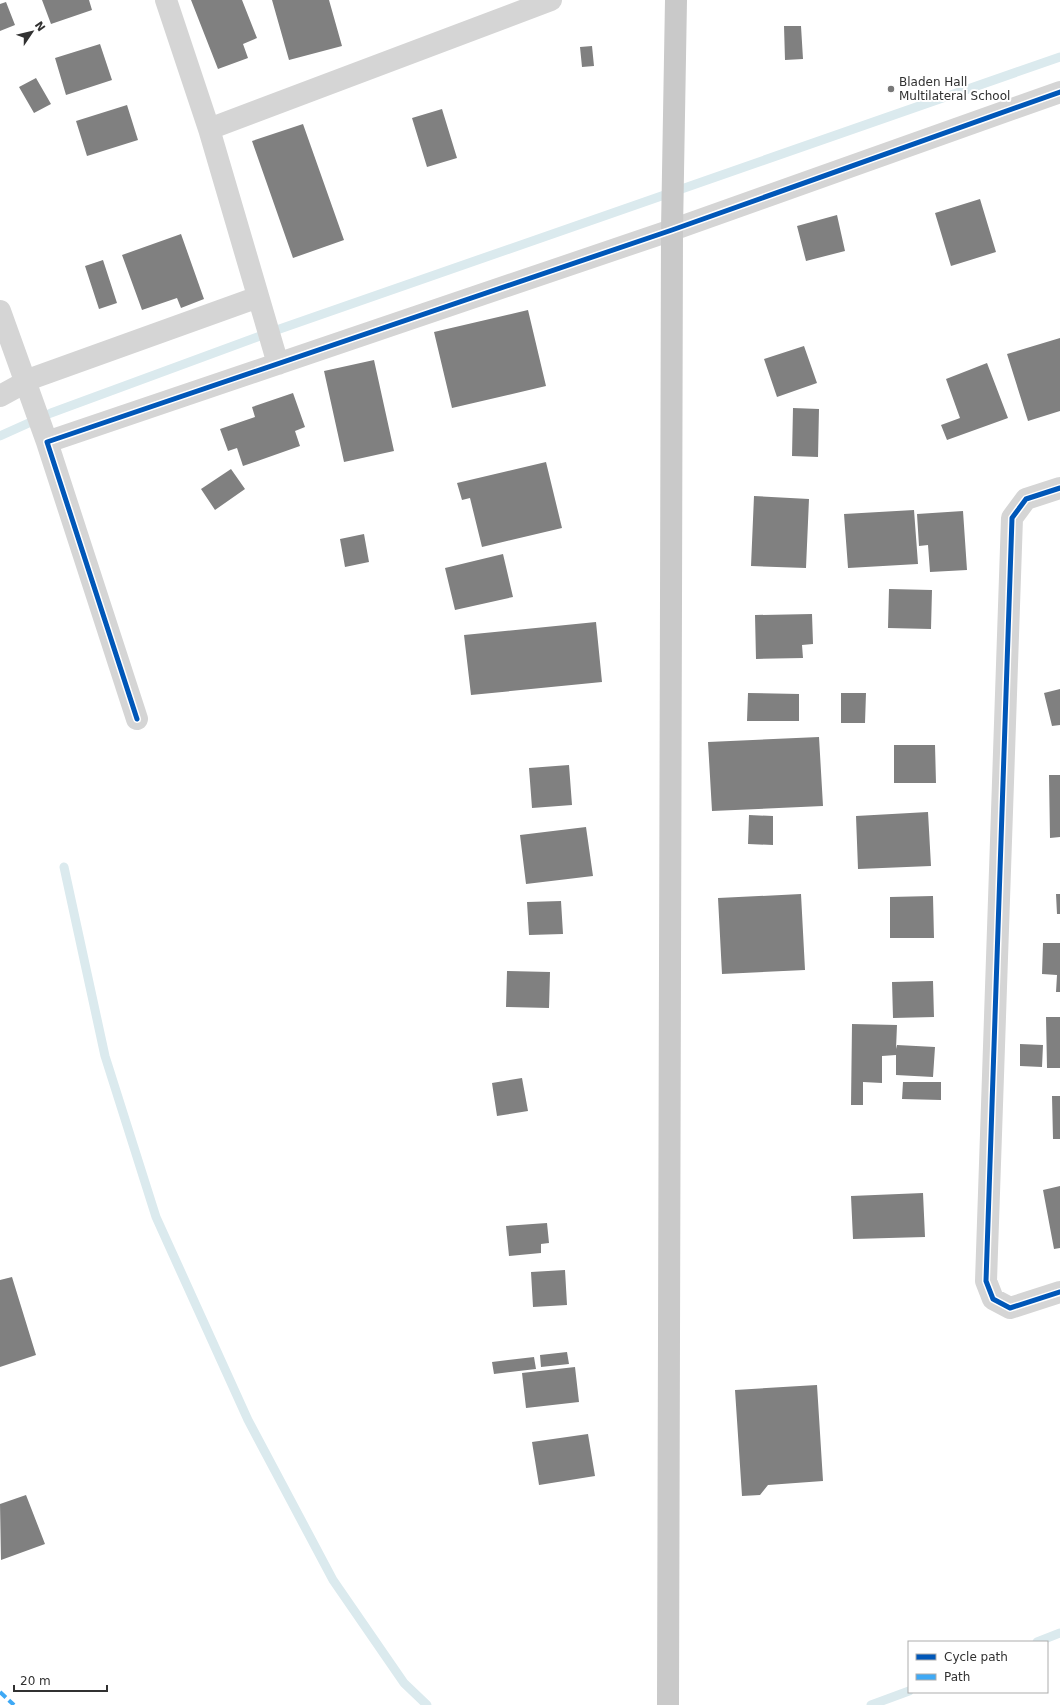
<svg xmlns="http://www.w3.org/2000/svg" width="1060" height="1705" viewBox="0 0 1060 1705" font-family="'DejaVu Sans',sans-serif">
<rect width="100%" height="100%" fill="#fff"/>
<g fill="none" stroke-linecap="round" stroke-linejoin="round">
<path stroke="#dbeaee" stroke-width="9" d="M0,436L51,413L271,332L1060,57
M64,867L105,1056L156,1217L248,1420L333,1580L404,1683L427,1705
M1037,1642L1060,1633
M871,1705L909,1691"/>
</g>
<path fill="#808080" d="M42,0H89L92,10L51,24Z
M191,0H242L257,38L243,44L248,58L218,69Z
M272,0H329L342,46L289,60Z
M6,2L15,25L0,31V4Z
M784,26H801L803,59L785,60Z
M100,44L112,80L66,95L55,58Z
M592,46L594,66L582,67L580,47Z
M36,78L51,104L34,113L19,87Z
M127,105L138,140L87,156L76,121Z
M442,109L457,158L427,167L412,118Z
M303,124L344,240L293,258L252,141Z
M980,199L996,252L951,266L935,213Z
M837,215L845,251L806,261L797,226Z
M181,234L204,299L181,308L177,298L142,310L122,255Z
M103,260L117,303L99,309L85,266Z
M528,310L546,386L452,408L434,332Z
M1060,338V411L1028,421L1007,354Z
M804,346L817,383L777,397L764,359Z
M374,360L394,451L344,462L324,371Z
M987,363L1008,418L947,440L941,425L960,418L946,379Z
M293,393L305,427L295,431L300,446L243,466L237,448L228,451L220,429L255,417L252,407Z
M793,408L819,409L818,457L792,456Z
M546,462L562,528L482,547L470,498L462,500L457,483Z
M231,469L245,489L215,510L201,489Z
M754,496L809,499L806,568L751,566Z
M914,510L918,564L848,568L844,514Z
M963,511L967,570L930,572L928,545L919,546L917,514Z
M364,534L369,562L345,567L340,539Z
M503,554L513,597L455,610L445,568Z
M889,589L932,590L931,629L888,628Z
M812,614L813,644L802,645L803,658L756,659L755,615Z
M596,622L602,682L471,695L464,635Z
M1060,689V725L1052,726L1044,693Z
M748,693L799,694V721H747Z
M841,693H866L865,723H841Z
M819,737L823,806L712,811L708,742Z
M894,745H935L936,783H894Z
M569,765L572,805L532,808L529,768Z
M1049,775H1060V837L1050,838Z
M928,812L931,866L858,869L856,816Z
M749,815L773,816V845L748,844Z
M586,827L593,876L526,884L520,835Z
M801,894L805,970L722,974L718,898Z
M1056,894H1060V914H1057Z
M933,896L934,938H890V897Z
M561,901L563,934L529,935L527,902Z
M1043,943H1060V992H1056L1057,975L1042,974Z
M507,971L550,972L549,1008L506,1007Z
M933,981L934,1017L893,1018L892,982Z
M1046,1017H1060V1068H1047Z
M852,1024L897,1025L896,1049L897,1045L935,1047L933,1077L896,1075V1055L882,1056V1083L863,1082V1105H851Z
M1020,1044L1043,1045L1042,1067L1020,1066Z
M522,1078L528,1111L497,1116L492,1083Z
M903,1082H941V1100L902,1099Z
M1052,1096H1060V1139H1053Z
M1060,1186V1248L1054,1249L1043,1190Z
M923,1193L925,1237L853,1239L851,1196Z
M547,1223L549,1243L541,1244V1253L509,1256L506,1226Z
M565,1270L567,1305L533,1307L531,1272Z
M12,1277L36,1355L0,1367V1280Z
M567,1352L569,1364L541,1367L540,1355Z
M534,1357L536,1369L494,1374L492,1362Z
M575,1367L579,1402L526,1408L522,1373Z
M817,1385L823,1481L768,1485L760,1495L742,1496L735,1390Z
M588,1434L595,1476L539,1485L532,1442Z
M26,1495L45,1544L1,1560L0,1504Z"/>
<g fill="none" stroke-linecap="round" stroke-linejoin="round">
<path stroke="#d5d5d5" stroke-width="22" d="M166,0L209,129L278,364
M209,129L551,0
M0,311L47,442
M0,396L33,378L258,297
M1060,488L1026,499L1012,518L986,1281L993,1299L1010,1308L1060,1292
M137,719L47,442L672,230L1060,92"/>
<path stroke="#c9c9c9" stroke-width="22" d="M668,1705L672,230L676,0"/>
<path stroke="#3fa9f5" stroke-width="4" stroke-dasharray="8 4" stroke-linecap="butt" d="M0,1692L14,1705"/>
<g stroke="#fff" stroke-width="8">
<path id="cycleway" d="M1060,488L1026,499L1012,518L986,1281L993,1299L1010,1308L1060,1292
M137,719L47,442L672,230L1060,92"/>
</g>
<use href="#cycleway" stroke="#0057b8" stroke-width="5"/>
</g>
<circle fill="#797979" stroke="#fff" stroke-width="1.5" cx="891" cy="89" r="4"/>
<g text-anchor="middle" stroke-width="4" stroke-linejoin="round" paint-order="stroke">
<g font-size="12" fill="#313131" stroke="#fff" text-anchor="start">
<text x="899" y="86">Bladen Hall<tspan x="899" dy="14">Multilateral School</tspan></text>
</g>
</g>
<rect x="908" y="1641" width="140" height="52" fill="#ffffff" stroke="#adadad"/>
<rect x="916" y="1654" width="20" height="6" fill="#0057b8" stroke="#adadad"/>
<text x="944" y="1661" font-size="12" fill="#313131">Cycle path</text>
<rect x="916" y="1674" width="20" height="6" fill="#3fa9f5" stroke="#adadad"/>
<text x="944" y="1681" font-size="12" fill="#313131">Path</text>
<g transform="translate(32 32) rotate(55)" stroke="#ffffff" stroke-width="3" paint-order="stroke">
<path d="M0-3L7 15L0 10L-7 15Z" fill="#313131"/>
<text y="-6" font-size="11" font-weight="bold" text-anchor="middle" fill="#313131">N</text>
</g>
<path d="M14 1685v6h93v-6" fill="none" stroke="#313131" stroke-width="2"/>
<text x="20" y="1685" font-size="12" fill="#313131" stroke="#ffffff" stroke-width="3" paint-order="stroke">20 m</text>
</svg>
